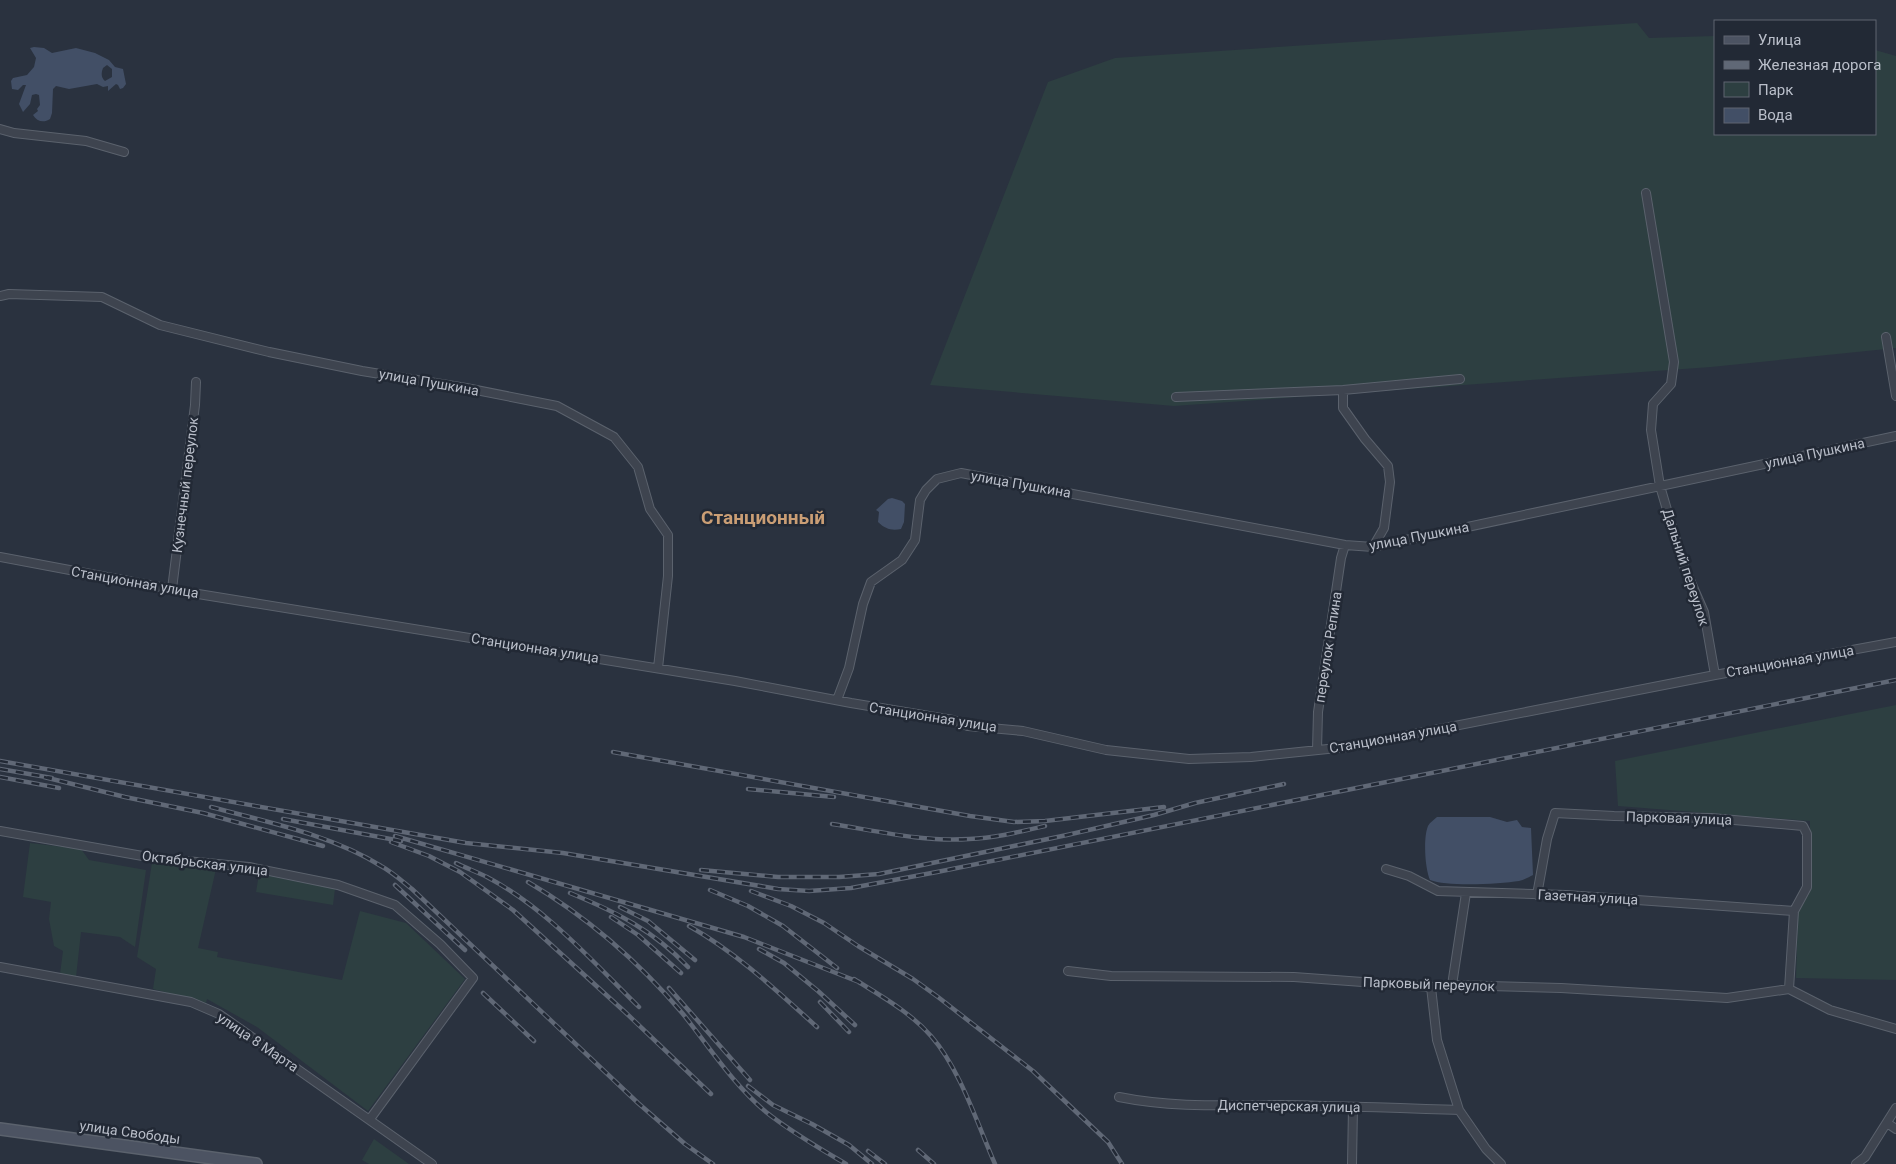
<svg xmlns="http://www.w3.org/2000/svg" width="1896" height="1164" viewBox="0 0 1896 1164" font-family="Roboto,sans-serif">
<rect width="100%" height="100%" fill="#2a323f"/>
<path fill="#2d3f41" d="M1637,23L1649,38L1715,36V134H1875V50L1896,56V348L1711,367L1174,406L930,385L1048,82L1115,58Z
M1896,705V980L1796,978L1798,913L1810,892V821L1618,806L1615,761Z
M30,843L81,849L89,860L146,870L135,947L120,937L81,932L76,977L60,974L63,951L54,946L49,919L51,902L23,897Z
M152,863L216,869L198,948L218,952L217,957L342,980L360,911L406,923L465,979L368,1111L257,1027L207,999L206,1003L153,989L156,969L137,957Z
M259,874L335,889L333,905L256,892Z
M374,1139L409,1164H369L362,1160Z"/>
<path fill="#424f66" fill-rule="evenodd" d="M34,47L44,48L52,53L76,48L95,53L109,60L115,67L123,69L126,84L123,88L120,89L118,85L116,84L108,91V86L103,87L97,84L69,89L56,86L53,89L52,113L50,119C44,123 37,122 33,115L38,111L37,109L40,105L39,95L36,94L32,95L30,104L23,112L19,104L26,85H23L18,90L12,89L11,81L13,78L27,75L34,67L36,58L30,48ZM107,65L112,69V77L105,81C101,78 101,73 103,68Z
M892,498L902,501L905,504L904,522L901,529C892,531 885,529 878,522L879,512L876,510L888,499Z
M1437,817H1490L1507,822L1517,820L1522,827L1531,828L1533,875C1529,877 1524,880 1519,881C1500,884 1447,887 1430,880C1425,869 1423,838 1428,826C1430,822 1434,820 1437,817Z"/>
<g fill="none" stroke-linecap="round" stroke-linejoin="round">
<g stroke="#5b626d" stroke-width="10">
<path id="street" d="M0,129L14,133L86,141L124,152
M1646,193L1674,362L1671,384L1653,404L1651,430L1660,486L1683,564L1704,612L1715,675
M0,296L9,294L102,297L160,325L269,352L362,371L466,388L557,406L614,437L638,467L650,509L668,535V576L658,668
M1886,337L1896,396
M1343,390V408L1365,439L1388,466L1390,482L1384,528L1373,547
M1176,397L1343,390L1460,379
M0,557L192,593L735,681L851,703L953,720L968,726L1023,731L1106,750L1189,759L1251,757L1347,747L1715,675L1896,642
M172,589L195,405L196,382
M837,700L849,668L863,604L871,582L902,560L915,540L920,500L926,490L937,479L961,473L1345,545L1373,547L1896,436
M1317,750L1318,712L1341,558L1345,545
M0,831L154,858L249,867L338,885L395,905L440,944L473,978L370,1119
M1386,869L1409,876L1438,891L1566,895L1794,911
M1537,895L1547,839L1555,813L1614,816L1711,818L1803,826L1807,834V887L1794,911L1789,989
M0,967L191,1002L219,1014L432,1164
M1068,971L1111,976L1294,977L1431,987L1452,985L1561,988L1727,998L1789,989
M1452,985L1466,893
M1431,987L1437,1040L1459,1110L1486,1149L1501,1164
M1789,989L1830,1010L1896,1029
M1119,1097C1173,1108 1228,1105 1283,1105C1342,1106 1400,1108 1459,1110
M1887,1123L1896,1129
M1352,1164L1353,1107
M1856,1164L1865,1157L1896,1108"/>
</g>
<g stroke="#5b626d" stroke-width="14">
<path id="secondary" d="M0,1129L256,1164"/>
</g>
<use href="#street" stroke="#3e444f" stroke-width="8"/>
<use href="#secondary" stroke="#4c5362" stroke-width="11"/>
<g stroke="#606876" stroke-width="4.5">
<path id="rail" d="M613,752L970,816L1014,822L1045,821L1164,807
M0,761L466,843L563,853L778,889L809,891L851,888L937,872L1896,680
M0,769L52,778
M0,777L59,788
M44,777L125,797L203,813L323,846
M748,789L834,797
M211,807C267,822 332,835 381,866C392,872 402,881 412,889L638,1103L685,1144L713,1164
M283,819L401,841
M832,824C877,831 923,842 969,839C995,838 1019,832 1045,826
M395,836L744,937L859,982
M391,842L429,856L460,872L513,910L625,1012L711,1094
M456,863C466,868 477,872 487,877C546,908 592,961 639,1007
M701,870L778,877H839L879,874L1067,835L1154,815L1195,803L1284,784
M528,882C586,916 639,962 683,1014C710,1048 733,1084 766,1112C791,1132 819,1148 846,1164
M395,885L465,950
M710,890L748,906L783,926L837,968
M751,891L791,906L824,923L858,946L913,979L938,997L1033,1071L1108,1142L1122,1164
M570,893C616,912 653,930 688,967
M620,907L648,921L695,960
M611,917L638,935L681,973
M689,926C737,953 777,991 817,1027
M759,949L784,963L818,991L855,1025
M854,979C881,996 910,1012 931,1036C960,1069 977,1123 995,1164
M669,988L750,1080
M483,993L534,1041
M820,1002L849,1032
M748,1086L773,1105L812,1124L849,1145L872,1164
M918,1150L934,1164
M868,1151L885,1164"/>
</g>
<use href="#rail" stroke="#222935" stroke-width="2.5" stroke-dasharray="8" stroke-linecap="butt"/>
</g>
<g text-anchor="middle" stroke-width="5" stroke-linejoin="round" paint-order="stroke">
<g font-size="14" fill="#babfca" stroke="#222935">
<text transform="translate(429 382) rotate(10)" y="5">улица Пушкина</text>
<text transform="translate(1815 453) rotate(-12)" y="5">улица Пушкина</text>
<text transform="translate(1021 484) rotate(10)" y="5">улица Пушкина</text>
<text transform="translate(185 485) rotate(-83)" y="5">Кузнечный переулок</text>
<text transform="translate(1419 536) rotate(-11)" y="5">улица Пушкина</text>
<text transform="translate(1686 567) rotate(72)" y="5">Дальний переулок</text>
<text transform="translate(135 582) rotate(10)" y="5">Станционная улица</text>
<text transform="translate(1328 647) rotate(-81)" y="5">переулок Репина</text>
<text transform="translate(535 648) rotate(9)" y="5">Станционная улица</text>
<text transform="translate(1790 661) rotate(-10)" y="5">Станционная улица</text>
<text transform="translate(933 717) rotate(9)" y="5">Станционная улица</text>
<text transform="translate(1393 737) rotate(-10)" y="5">Станционная улица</text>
<text transform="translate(1679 818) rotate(2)" y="5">Парковая улица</text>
<text transform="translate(205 863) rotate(7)" y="5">Октябрьская улица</text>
<text transform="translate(1588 897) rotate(3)" y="5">Газетная улица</text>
<text transform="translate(1429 984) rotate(2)" y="5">Парковый переулок</text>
<text transform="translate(258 1042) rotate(34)" y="5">улица 8 Марта</text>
<text transform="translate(1289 1106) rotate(1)" y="5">Диспетчерская улица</text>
<text transform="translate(130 1132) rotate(8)" y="5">улица Свободы</text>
</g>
<g font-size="19" font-weight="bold" fill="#ca9e75" stroke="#222935">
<text x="763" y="524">Станционный</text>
</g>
</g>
<rect x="1714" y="20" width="162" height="115" fill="#222935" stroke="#5f6571"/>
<rect x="1724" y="36" width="25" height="8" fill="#4c5362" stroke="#5f6571"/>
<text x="1758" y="45" font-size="15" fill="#babfca">Улица</text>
<rect x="1724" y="61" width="25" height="8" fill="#606876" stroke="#5f6571"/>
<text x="1758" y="70" font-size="15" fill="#babfca">Железная дорога</text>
<rect x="1724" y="82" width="25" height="15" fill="#2d3f41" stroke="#5f6571"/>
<text x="1758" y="95" font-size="15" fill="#babfca">Парк</text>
<rect x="1724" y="108" width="25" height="15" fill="#424f66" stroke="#5f6571"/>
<text x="1758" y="120" font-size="15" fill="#babfca">Вода</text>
</svg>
